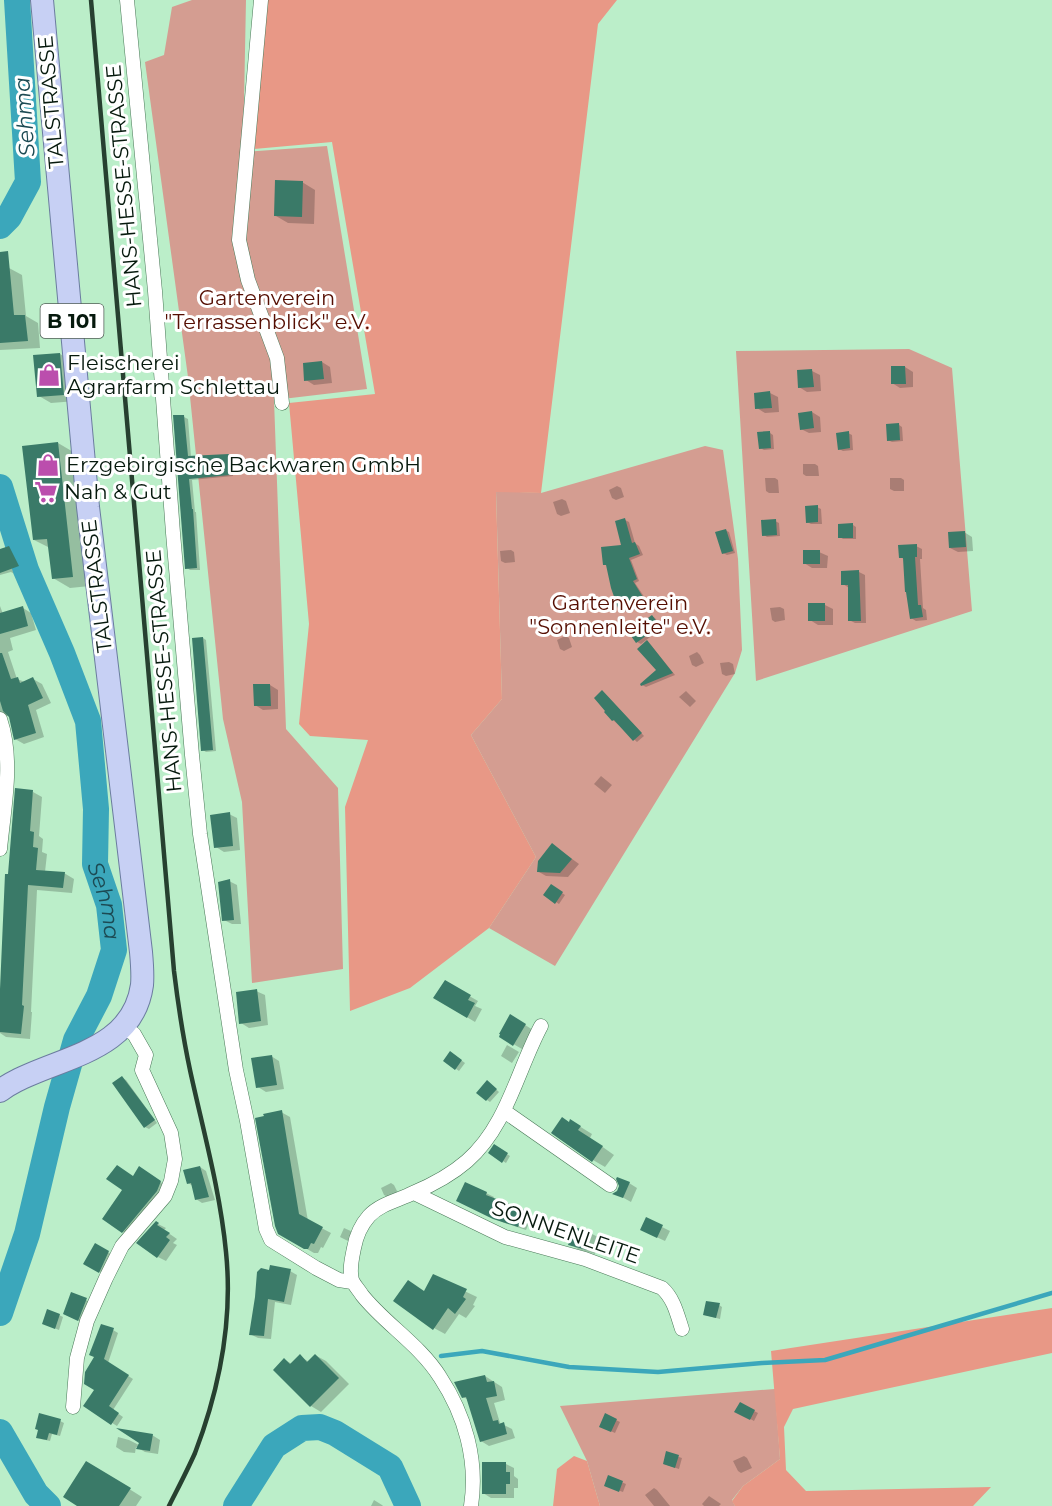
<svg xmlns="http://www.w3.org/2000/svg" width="1052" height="1506" viewBox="0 0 1052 1506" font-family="Montserrat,sans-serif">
<rect width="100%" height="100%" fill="#bbeec9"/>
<path fill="#d49d91" d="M192,0H246L243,152L327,146L367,389L274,400L286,729L338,788L343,969L252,983L242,802L223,719L188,377L145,62L164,55L172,7Z
M909,349L952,368L972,611L756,681L736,351Z
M705,446L723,450L738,559L742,650L735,673L555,966L489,928L536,857L471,735L502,699L496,491L541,493Z
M775,1389L780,1459L743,1486L732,1500L735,1506H600L587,1461L560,1406Z"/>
<path fill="#e89886" d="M265,0H617L598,24L541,493L496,492L502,699L471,735L536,857L489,928L410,988L350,1011L345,807L368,740L310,736L299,724L309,624L289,403L375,394L332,142L253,149Z
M1052,1308V1353L793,1409L784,1427L786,1470L806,1491L991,1487L973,1506H735L732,1501L743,1486L780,1459L771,1351Z
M574,1456L587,1461L600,1506H553L557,1469Z"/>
<path fill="#0003" d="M302,182L315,190L314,224L288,223L276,216Z
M9,268L22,275L26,316L38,323L40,348L0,350V269Z
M60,354L72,361L76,401L51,403L39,396Z
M322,362L330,367L332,383L314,385L306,380Z
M905,367L913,372V387L900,388L892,383Z
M812,371L820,375L821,391L807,392L799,387Z
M770,393L778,397L779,412L765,413L757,408Z
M812,412L820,417L821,432L809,433L801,429Z
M184,417L188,419L191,457L228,455L232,457L233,476L192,480L195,512H196L200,570H190L187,568Z
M899,425L902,427L903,441L892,442L888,440Z
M770,433L773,435L774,449L764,450L760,448Z
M848,433L852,435L853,450L843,451L839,449Z
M58,443L75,453L90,586L70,588L53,578L50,548L34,540Z
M803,464H815L818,466L819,476H806L803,474Z
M765,478H775L778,480L779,493H769L766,491Z
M890,478H901L904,480V491H894L890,489Z
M617,486L621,488L624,497L616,500L612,498L609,490Z
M562,499L566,501L570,513L561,516L557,514L553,502Z
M817,507L821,509L822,524H811L807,522Z
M625,520L629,522L635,543L639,546L643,555L631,560L639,581L635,583L649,604L624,612L620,610Z
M775,521L779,523L780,536L767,537L764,535Z
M853,525L856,527V539H843L840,537Z
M725,530L729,532L735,553L727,555L723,553Z
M964,532L972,537L973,551L958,552L950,548Z
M916,546L922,549V559H920L923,608L926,610L927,620L916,621L911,618L904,559L900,557Z
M9,547L18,553L27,571L16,575L11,572L0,575V551Z
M511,550L514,552L515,562L505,563L501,561L500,551Z
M819,552L828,556L827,568H812L804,563Z
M859,572L865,575L866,623H855L849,620V588L843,584Z
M825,605L833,609V625H818L810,620Z
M0,606L3,614L23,608L31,613L36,630L10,638L13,650L8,652L17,679L25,682L33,679L42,684L51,703L36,710L44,737L24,744L15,739L9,715L2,718L0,725Z
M780,607L784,609L785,620L775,622L772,620L770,608Z
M652,616L655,618L662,628L641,644L637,642Z
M565,636L569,638L572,647L564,651L560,649L557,640Z
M203,638L206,640L216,751L206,752L203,750Z
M650,644L675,675L646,687L642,685L658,670Z
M697,652L700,655L704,663L696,667L692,665L689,656Z
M729,662L733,664L735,674L726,676L722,674L720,663Z
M270,685L278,690V709L263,710L255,705Z
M686,691L696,701L690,707L679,697Z
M605,694L644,736L637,742L613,720Z
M601,776L612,785L605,793L594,784Z
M33,792L42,797L39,836L43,839L42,852L47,854L45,872L64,873L74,879L72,893L37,890L31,1012H32L30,1039L6,1037L0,1033V1005L9,875Z
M229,814L237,818L240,850L224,852L216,847Z
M553,845L579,864L568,877L546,876L539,872Z
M229,881L237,885L241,924H232L224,920Z
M551,886L565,895L559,904L545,895Z
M445,982L478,1001L475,1006L482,1009L475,1022L435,998Z
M256,991L265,995L268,1025L249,1028L241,1023Z
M511,1016L533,1030L522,1049L501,1037Z
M507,1045L519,1052L512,1063L501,1056Z
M454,1055L465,1063L459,1071L445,1061Z
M271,1056L279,1061L284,1089L266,1092L258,1087Z
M122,1078L126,1080L157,1123L149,1129L145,1127Z
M490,1084L499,1092L490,1102L487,1100Z
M281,1112L290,1117L308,1221L331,1233L323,1248L321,1247L318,1253H314L279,1233Z
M571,1121L592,1134L590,1138L614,1155L605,1167L593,1160L569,1123Z
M494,1146L510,1156L506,1163L490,1153Z
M200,1167L206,1171L215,1200L202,1203L196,1199L193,1186L188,1183Z
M147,1173L168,1187L130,1236L122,1231L134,1177Z
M391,1183L394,1185L398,1193L388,1197L384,1195L381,1188Z
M629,1183L637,1188L631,1202L622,1197L618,1192Z
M486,1193L494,1197L493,1199L532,1216L526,1230L502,1222L466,1204Z
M156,1223L166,1228L164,1230L177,1239L173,1243L177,1245L166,1261L158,1257Z
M662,1227L670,1231L665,1241L650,1234Z
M344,1228L353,1232L350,1242L340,1237Z
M574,1229L592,1234L600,1238L595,1254L578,1249L570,1244Z
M96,1245L116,1257L107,1276L85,1263Z
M290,1271L297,1275L291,1305L275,1302L271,1339L258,1338L250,1334L257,1297Z
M433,1276L477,1297L473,1305L475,1306L466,1318L459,1314L445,1334L434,1328L425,1293Z
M72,1294L95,1304L86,1324L64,1314Z
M719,1305L722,1307L720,1319L705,1315Z
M59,1315L63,1317L59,1330L47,1325Z
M113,1330L118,1333L108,1363L133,1379L113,1410L123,1417L117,1426L85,1406L96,1390L85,1383Z
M315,1355L326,1361L349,1384L321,1412L311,1406L285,1360L292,1364L300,1356L309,1362Z
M485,1376L502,1387L505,1400L494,1403L500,1423L512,1429L515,1438L489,1446L481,1441L469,1400L463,1397Z
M740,1404L758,1413L754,1421L736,1411Z
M606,1415L620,1422L615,1433L604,1428Z
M60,1421L64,1423L60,1436L52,1434L50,1441L41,1439L39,1430Z
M152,1435L160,1440L158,1454L145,1452L136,1447L135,1453L124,1452L116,1447L118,1437L129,1440L139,1445Z
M667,1453L682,1458L679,1469L664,1464Z
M744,1456L747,1458L752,1468L741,1473L738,1471L733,1461Z
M506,1464L514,1468V1476L518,1479V1488H514V1498H491L483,1493Z
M99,1470L142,1497L136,1506H80Z
M609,1477L626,1484L623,1492L609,1487Z
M654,1488L657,1490L670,1506H654L645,1495Z
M709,1496L721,1504L719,1506H704L702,1504Z
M374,1500L382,1505L383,1506H371Z"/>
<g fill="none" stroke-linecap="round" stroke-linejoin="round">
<path stroke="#3ba7bb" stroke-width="4.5" d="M441,1356L482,1351L569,1367L658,1372L762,1363L825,1360L1052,1293"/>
<g stroke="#3ba7bb" stroke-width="26">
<path d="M0,226L9,217L28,182L17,0"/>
<path id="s1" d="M0,487L26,570L62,653L88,721L96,809L95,864L109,905L114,950L99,996L76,1040L57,1107L27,1234L0,1313"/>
<path d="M0,1432L36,1494L48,1506"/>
<path d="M236,1506L274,1446L302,1428L320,1427L335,1433L390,1467L408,1506"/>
</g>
</g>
<path fill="#3a7a68" d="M275,180L303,181L302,217L274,216Z
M8,251L14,315H25L28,341L0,343V252Z
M60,353L64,395L37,397L33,355Z
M322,361L324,379L304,381L303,363Z
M891,366H905L906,384H891Z
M812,369L814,387L798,388L797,370Z
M770,391L772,408L755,409L754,393Z
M812,411L814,428L800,430L798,413Z
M173,415H184L188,456L229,454L230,475L189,479L192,509H193L197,568L185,569Z
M899,423L900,440L887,441L886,424Z
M770,431L771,448L759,449L757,432Z
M849,431L850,448L838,450L836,433Z
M58,442L73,577L52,579L47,539L33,540L22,446Z
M818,505V522L806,523L805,506Z
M625,518L632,543L635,542L640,554L629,558L637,579L633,581L646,602L619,611L611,588L606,565H603L601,547L621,545L615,521Z
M776,519L777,535L762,536L761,520Z
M853,523V538H838V524Z
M726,529L733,551L722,554L715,532Z
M965,531L966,547L949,548L948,532Z
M917,544V557H915L918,605H921L923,617L910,619L906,592H905L903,558H899L898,545Z
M9,546L19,566L0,573V549Z
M803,550H820V564H803Z
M859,570L861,621H848V585H841V571Z
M808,603H825V621H808Z
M23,606L28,626L0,634V613Z
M652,615L660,626L636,643L629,633L642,624L641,623Z
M203,637L213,750L201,751L192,638Z
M647,640L673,673L641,686L640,684L656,670L637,649Z
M0,653H2L11,679L18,677L20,683L33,677L43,698L28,705L36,733L14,740L9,717L3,711L0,701Z
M253,684H270L271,706H254Z
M602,690L642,733L633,741L614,720L612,721L604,712L605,711L594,698Z
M15,788L33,790L30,831L34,832L33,847L38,848L36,870L65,872L63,888L28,885L22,1005L24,1006L21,1034L0,1032V989L5,874H8Z
M230,812L233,846L214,848L210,815Z
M552,843L572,859L560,873L537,872L538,861Z
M230,879L234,920L222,921L218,882Z
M551,884L563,892L555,904L543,895Z
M445,980L471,995L468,1000L475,1003L467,1018L433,998Z
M257,989L261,1021L239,1024L236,992Z
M510,1014L526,1024L513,1046L499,1037L500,1034H499Z
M450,1051L462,1060L455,1070L443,1061Z
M272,1055L277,1085L256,1088L251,1058Z
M122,1076L155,1120L144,1128L112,1083Z
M487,1080L497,1089L486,1101L476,1093Z
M282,1110L299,1214L323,1227L314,1244L311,1243L308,1249H304L278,1234L275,1226L255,1118L264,1116L263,1114Z
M562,1117L569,1122L570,1119L581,1126L578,1130L603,1146L592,1162L551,1133Z
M494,1144L508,1153L502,1163L488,1153Z
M117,1165L133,1176L139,1166L161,1181L157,1191L122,1233L102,1219L122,1190L106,1179Z
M200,1166L209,1197L195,1200L191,1183L187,1184L183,1170Z
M617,1177L630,1182L623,1198L612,1194L617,1191L619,1186L616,1179Z
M465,1182L487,1192L486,1195L525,1210L518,1227L493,1219L456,1201Z
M646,1217L663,1225L657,1238L640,1230Z
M156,1221L159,1223L157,1225L170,1233L166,1237L170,1240L157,1258L136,1243Z
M574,1227L592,1232L587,1250L568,1245Z
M95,1243L109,1251L99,1273L83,1264Z
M270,1265L291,1269L284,1302L268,1299L264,1336L249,1335L255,1297L257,1272L261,1268L269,1270Z
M433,1274L467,1289L463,1297L466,1299L455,1314L448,1308L433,1330L393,1301L408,1280L424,1291Z
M71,1292L87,1298L78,1321L63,1314Z
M706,1301L720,1303L716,1318L703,1315Z
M47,1309L60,1314L55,1329L42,1324Z
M101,1324L114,1328L104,1359L129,1375L109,1406L119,1413L111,1425L83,1406L94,1390L84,1384L85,1372L94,1357L89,1355Z
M300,1354L307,1362L315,1354L339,1378L310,1407L273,1370L284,1358L290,1364Z
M485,1375L487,1382L494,1381L497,1396L486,1398L493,1421L498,1420L499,1424L504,1422L507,1434L480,1442L466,1397L462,1398L454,1382Z
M740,1402L755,1410L750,1420L734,1412Z
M39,1413L61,1419L57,1435L49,1433L47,1440L36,1438L38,1430L35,1429Z
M605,1413L617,1419L611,1432L599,1427Z
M116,1428L153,1434L150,1451L136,1449L139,1443Z
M666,1451L679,1455L675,1468L663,1464Z
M86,1461L131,1488L119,1506H77L63,1497Z
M482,1462H506V1472H510V1484H506V1494H482Z
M608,1475L623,1481L619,1492L604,1486Z"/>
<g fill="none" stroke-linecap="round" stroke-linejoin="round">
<g stroke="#4a7858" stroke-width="15">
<path id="street" d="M127,0L155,291L173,533L192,755L200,834L236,1070L247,1121L266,1229L271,1240L316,1268L339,1280L352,1282
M261,0L239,240L248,280L277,358L282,403
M0,719C14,761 4,806 0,849
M504,1111L610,1185
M414,1193L505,1237L585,1259L662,1288C674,1299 677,1314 682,1329
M73,1407L77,1358L87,1321L106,1278L122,1246L165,1196L171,1181L175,1159L171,1133L142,1070L146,1055L134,1034L123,1027
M471,1506C478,1460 465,1415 440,1377C420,1345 385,1324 362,1295C359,1290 354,1285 352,1280C349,1270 352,1258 354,1248C356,1237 361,1225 369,1216C380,1204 399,1200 413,1193C432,1185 452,1174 467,1161C507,1126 517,1071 541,1026"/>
</g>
<g stroke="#6b7c9f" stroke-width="24">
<path id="primary" d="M0,1091C5,1087 10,1084 16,1081C64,1056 133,1050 142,985C143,974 142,963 141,952L88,507L42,0"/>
</g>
<use href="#street" stroke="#fff" stroke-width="14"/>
<use href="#primary" stroke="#c7d0f4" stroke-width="22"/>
<path stroke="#274030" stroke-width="4.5" d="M91,0L174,971C178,1004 183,1037 190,1070C203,1130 220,1190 226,1252C233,1320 219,1390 195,1453C187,1471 178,1488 169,1506"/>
</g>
<defs>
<g id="shop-bare" transform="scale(1.8)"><path d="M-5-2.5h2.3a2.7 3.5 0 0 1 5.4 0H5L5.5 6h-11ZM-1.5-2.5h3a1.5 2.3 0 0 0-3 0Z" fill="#bb4ead" stroke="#fff" stroke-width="2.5" paint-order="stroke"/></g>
<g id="supermarket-bare" transform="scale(1.8)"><path d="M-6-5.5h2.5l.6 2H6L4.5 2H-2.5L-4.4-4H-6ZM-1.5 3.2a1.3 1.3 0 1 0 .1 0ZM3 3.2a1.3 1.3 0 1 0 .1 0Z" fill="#bb4ead" stroke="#fff" stroke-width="2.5" paint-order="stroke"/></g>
</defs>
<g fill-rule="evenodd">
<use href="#shop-bare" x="49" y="375"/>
<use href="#shop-bare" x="48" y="465"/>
<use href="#supermarket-bare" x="46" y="492"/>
</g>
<g text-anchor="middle" stroke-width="6" stroke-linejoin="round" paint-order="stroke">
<rect fill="#fff" stroke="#515e56" stroke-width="1.5" x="40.5" y="304" width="63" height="34" rx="4.5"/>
<g font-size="20" font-weight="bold" fill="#06190d">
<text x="72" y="328">B 101</text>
</g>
<g font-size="21" fill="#06190d" stroke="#fff">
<text transform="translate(51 102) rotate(-95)" y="7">TALSTRASSE</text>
<text transform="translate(124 186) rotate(-95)" y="7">HANS-HESSE-STRASSE</text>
<text transform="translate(97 586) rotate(-97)" y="7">TALSTRASSE</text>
<text transform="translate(164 671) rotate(-95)" y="7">HANS-HESSE-STRASSE</text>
<text transform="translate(566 1232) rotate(19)" y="7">SONNENLEITE</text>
</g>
<g font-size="21" fill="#550e02" stroke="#fff">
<text x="267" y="305">Gartenverein<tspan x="267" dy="24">"Terrassenblick" e.V.</tspan></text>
<text x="620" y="610">Gartenverein<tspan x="620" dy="24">"Sonnenleite" e.V.</tspan></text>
</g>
<g font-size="21" fill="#06190d" stroke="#fff" text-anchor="start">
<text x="67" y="370">Fleischerei<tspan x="67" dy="24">Agrarfarm Schlettau</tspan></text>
<text x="66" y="472">Erzgebirgische Backwaren GmbH</text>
<text x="64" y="499">Nah &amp; Gut</text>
</g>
<g font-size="22" font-style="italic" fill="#1c4a53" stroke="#fff">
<text transform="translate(24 117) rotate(-94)" y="8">Sehma</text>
<text dy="8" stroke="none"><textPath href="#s1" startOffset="432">Sehma</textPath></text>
</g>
</g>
</svg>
